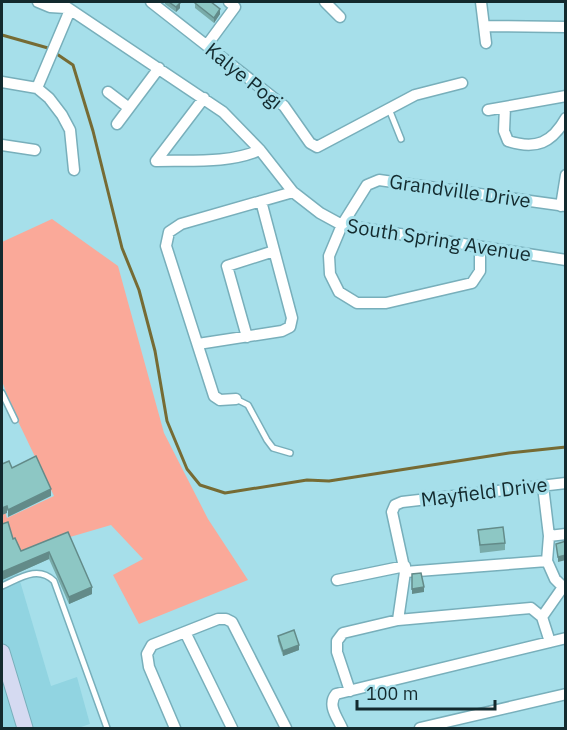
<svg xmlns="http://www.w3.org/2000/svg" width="567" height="730" viewBox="0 0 567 730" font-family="'IBM Plex Sans',sans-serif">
<rect width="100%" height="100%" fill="#a6dfea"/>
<path fill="#91d4e1" d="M12,554L51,686L77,677L90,724L78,728H2V557Z"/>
<path fill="#faa999" d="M52,219L118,266L164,433L208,519L248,580L139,624L113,575L143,559L111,525L12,554L2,531V501L7,518L54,496L13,411L2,381V242Z"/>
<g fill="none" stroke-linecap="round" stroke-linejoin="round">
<path stroke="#766b34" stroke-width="3" d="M2,35L48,48L73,65L93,131L122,248L139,290L155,351L167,421L187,469L200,485L225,493L307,480L329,481L509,453L566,447"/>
<g stroke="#78afbb" stroke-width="8">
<path id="lane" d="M389,109L401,139
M2,393L15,420
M236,399L248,405L267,440L273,448L290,453
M2,586C20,578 38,565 54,581L107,728"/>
</g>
<g stroke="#78afbb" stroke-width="13">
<path id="street" d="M38,2L50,7L66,8
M59,2L223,112L260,150L293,192L320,213L342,225L566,260
M151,2L284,106L310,143L317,147L415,95L462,83
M325,2L340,17
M481,2L486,43
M485,26L566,27
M207,45L235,7L229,2
M2,82L37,88L49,98L62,115L70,130L74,170
M37,88L70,10
M108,92L129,108
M505,107L504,131L508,141C536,150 552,143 566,118
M488,110L566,96
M117,124L159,68
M2,145L35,150
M156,161C190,160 228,164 260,150
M156,161L204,98
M561,206L566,175
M480,248V271L472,283L386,303H357L339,292L330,274L329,256L342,225L367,185L379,180L566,206
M247,337L227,266L274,251
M198,344L282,331L290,327L292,318L261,201
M236,399L220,400L214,396L166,246L169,232L181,224L293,192
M543,486L549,536L547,561L555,579L563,587L566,586
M549,536L566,534
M547,561L405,572L392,512L395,505L402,502L566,483
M337,580L405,566
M542,617L563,587
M398,620L405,572
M185,632L232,728
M350,691L337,652V641L343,633L398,620L531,608L542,617L550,642
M175,728L149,667L147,654L152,645L218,619H226L232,622L286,728
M342,728C337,717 327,705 336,694L566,638
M420,728L566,694"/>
</g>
<g stroke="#78afbb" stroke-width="17">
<path id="secondary" d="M2,652L25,728"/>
</g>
<use href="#lane" stroke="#fff" stroke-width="5"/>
<use href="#street" stroke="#fff" stroke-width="10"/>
<use href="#secondary" stroke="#d5daf1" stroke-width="15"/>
</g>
<path fill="#79aba9" d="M165,2H178L180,8L176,12L165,4Z
M195,3L220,14L214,23L195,8Z
M478,530L505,543V550L480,553Z
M68,532L92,594L69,604L49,559L2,580L13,539L21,551Z
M278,636L299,650L283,656L278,641Z"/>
<path fill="#638b89" d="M180,3V8L176,12V7Z
M220,9V14L214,23V18Z
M51,489V496L8,517V510Z
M7,506V513L2,515V508Z
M49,552V559L2,580V572Z
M566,555V560L558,562V557Z
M92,587V594L69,604V597Z
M424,587V592L412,594V589Z
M299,645V650L283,656V651Z"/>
<path fill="#8dc7c4" stroke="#638b89" stroke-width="1.5" d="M169,2H178L180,3L176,7Z
M196,2H211L220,9L214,18L195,3Z
M36,456L51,489L8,510L7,506L2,508V464L9,461L12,468Z
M8,522L13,539L15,538L21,551L68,532L92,587L69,597L49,552L2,572V524Z
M503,527L505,543L480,545L478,530Z
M566,541V555L558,557L556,544Z
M421,573L424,587L412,589V574Z
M294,630L299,645L283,651L278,636Z"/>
<g text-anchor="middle" stroke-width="6" stroke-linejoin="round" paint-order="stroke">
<g font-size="20" fill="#132a2e" stroke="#a6dfea">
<text transform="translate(244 76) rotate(39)" y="7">Kalye Pogi</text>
<text transform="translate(460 191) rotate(8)" y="7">Grandville Drive</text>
<text transform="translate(439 240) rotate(9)" y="7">South Spring Avenue</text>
<text transform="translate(484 492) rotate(-7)" y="7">Mayfield Drive</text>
</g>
</g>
<rect width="567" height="730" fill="none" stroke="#132a2e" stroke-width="6"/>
<path d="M357 700v9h138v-9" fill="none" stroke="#132a2e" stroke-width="3"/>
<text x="366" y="700" font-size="18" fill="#132a2e" stroke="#a6dfea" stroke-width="4.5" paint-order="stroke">100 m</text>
</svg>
